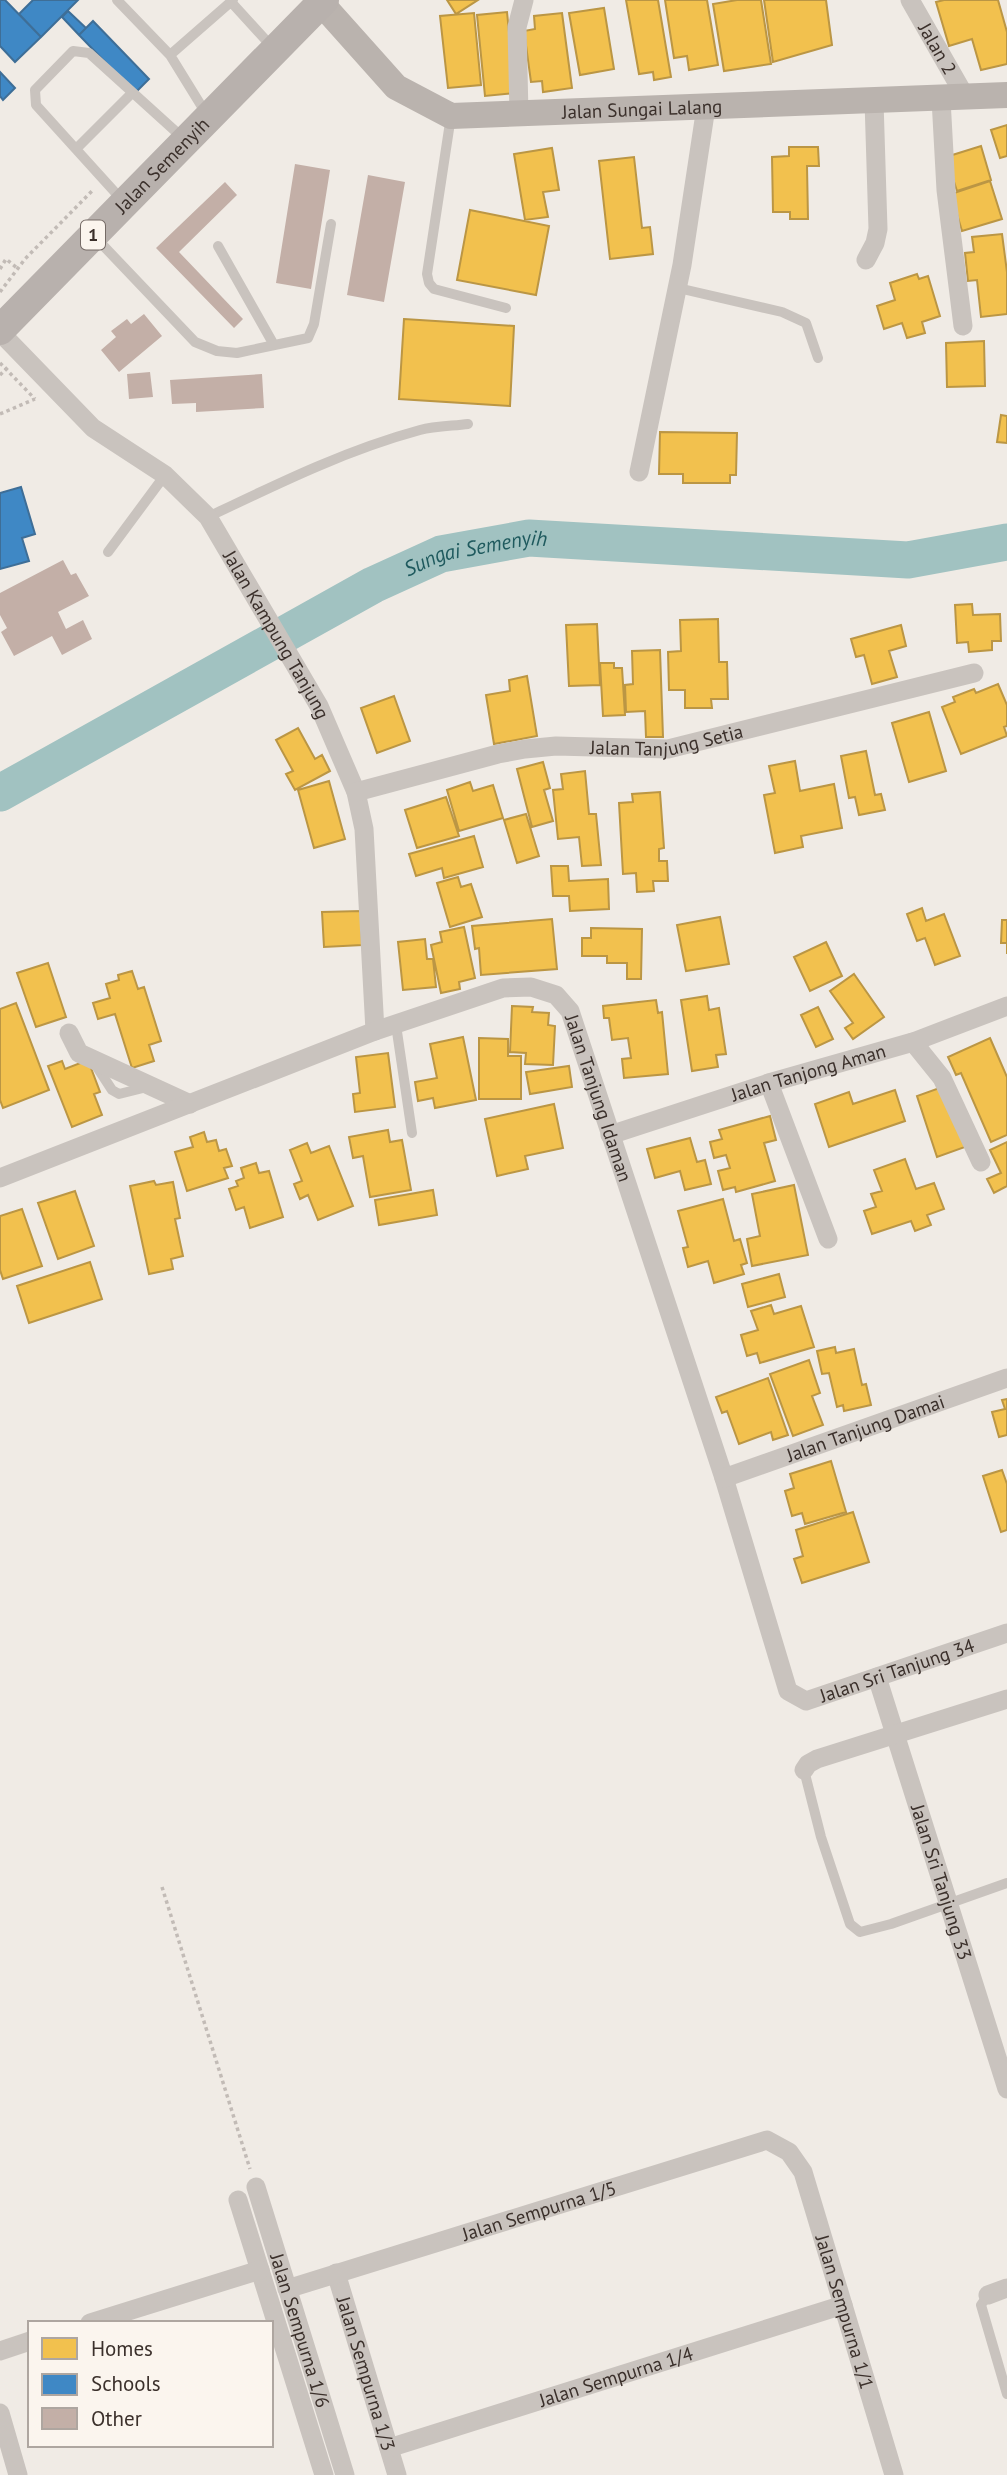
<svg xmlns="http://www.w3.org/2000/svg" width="1007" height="2475" viewBox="0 0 1007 2475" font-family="'PT Sans',sans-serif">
<rect width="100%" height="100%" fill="#f0ebe5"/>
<path fill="#f2c14e" stroke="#bb9644" stroke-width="2" d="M447,0H478L456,14Z
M626,0H658L671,77L654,80L653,72L639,74Z
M665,0H707L718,65L689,70L687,56L674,58Z
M737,0H761L771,64L724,71L713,4Z
M764,0H826L832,45L773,62Z
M944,0H998L1007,32V64L981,70L972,39L949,46L936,2Z
M604,8L614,69L580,75L569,13Z
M507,12L515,93L485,96L477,15Z
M474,13L481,85L448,88L440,16Z
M562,13L572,88L543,92L542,81L531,82L524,31L535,29L534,16Z
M1007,125V156L1000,158L991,130Z
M981,146L991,180L957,191L946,157Z
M789,147H818L819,166H807L808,219H790V212H773L772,157L789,156Z
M552,148L559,190L543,192L548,217L525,220L514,154Z
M634,157L642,228L650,227L653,254L610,259L599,161Z
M990,181L1002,219L962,231L951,194Z
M470,210L549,226L536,295L457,280Z
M1002,234L1007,272V314L981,317L977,280L968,281L965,253L974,252L972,237Z
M917,274L919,279L928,276L940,316L922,322L925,333L907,338L902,323L884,329L877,306L895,300L890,283Z
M404,319L514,326L510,406L399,399Z
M984,341L985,386L947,387L946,343Z
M1001,415L1007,416V443L997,442Z
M660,432L737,433L736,475H730V483H683V474H659Z
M972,604L973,615L1000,614L1001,641H992V650L969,652L968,642L957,643L955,605Z
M718,619L719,662H727L728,699H711L712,708H685V690H669L668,652L681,651L680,620Z
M597,624L600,685L569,686L566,625Z
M901,625L906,646L889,651L897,677L872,684L864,655L856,657L851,639Z
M660,650L663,737H646L645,711L626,712L625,685L633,684L632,651Z
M600,663H614V668H622L625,715L603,716Z
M527,676L537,736L494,744L486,695L510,691L509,680Z
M998,684L1007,705V726L1004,727L1007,736L961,754L942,707L955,702L953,697L974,689L976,693Z
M394,696L410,741L377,753L361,708Z
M929,712L946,771L909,782L892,723Z
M298,728L315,759L322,755L330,771L295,790L286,774L293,771L276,740Z
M866,751L875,795L881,794L885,810L859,815L855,797L849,798L841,756Z
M795,761L800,791L834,784L842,828L801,836L803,847L775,853L764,795L775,793L769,766Z
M543,762L550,788L544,790L553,821L532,827L517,769Z
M585,771L589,814H596L601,865L582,866L579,837L558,839L553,790L563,789L561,774Z
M329,781L345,839L314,848L298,790Z
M470,782L473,791L493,785L503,818L459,831L447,790Z
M660,792L664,848L659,849V861H667L668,881H653L654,891L637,892L636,873L623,874L619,803L633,802L632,794Z
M446,797L459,836L417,848L405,810Z
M526,814L539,856L517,863L504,820Z
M474,836L483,867L444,878L442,868L416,876L409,854Z
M551,866H568L569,881L608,879L609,909L570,911L569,896H553Z
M458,877L461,887L471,884L482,917L450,927L437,883Z
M922,908L926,921L944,914L960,956L935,965L925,938L917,941L907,914Z
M361,911L362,945L324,947L322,912Z
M720,917L729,964L686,971L677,925Z
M552,919L557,969L481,975L479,948L475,949L472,926Z
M1002,920H1007V954V943H1001Z
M464,927L475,978L459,982L460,989L441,993L431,945L442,942L440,932Z
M591,928L642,929L641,979H627V963H607V956H582V938H591Z
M425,939L427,959H433L436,987L403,990L398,942Z
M826,942L842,976L810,991L794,957Z
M48,963L66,1017L36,1027L17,973Z
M132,971L138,989L144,987L161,1041L149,1045L154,1061L132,1068L115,1014L98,1019L93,1003L110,998L106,984L119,980L118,975Z
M854,974L884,1017L853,1039L845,1028L853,1023L830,991Z
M707,996L709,1010L719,1008L726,1054L716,1055L718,1067L692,1071L681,1000Z
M656,1000L658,1013L662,1012L668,1074L624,1078L622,1059L631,1058L628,1038L612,1040L609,1018H604L603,1006Z
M16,1003L49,1090L3,1108L0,1100V1009Z
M512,1006L533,1007L532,1012L549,1013L548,1025L555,1026L553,1065L525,1064L526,1053L510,1052Z
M818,1007L833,1039L816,1047L801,1015Z
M463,1037L476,1100L435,1108L433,1098L418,1101L415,1082L437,1078L430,1044Z
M479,1038L508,1039V1056H521V1099H479Z
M990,1038L1007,1077V1135L991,1142L961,1073L956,1075L948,1057Z
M388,1053L395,1107L355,1112L353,1094L360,1093L356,1057Z
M88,1060L100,1092L94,1094L102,1115L72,1127L48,1066L62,1061L65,1069Z
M569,1066L572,1087L530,1094L526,1072Z
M945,1086L965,1147L937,1157L917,1096Z
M895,1090L905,1121L829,1147L815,1104L849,1092L853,1104Z
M554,1104L563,1148L525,1156L528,1169L497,1176L485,1119Z
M770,1116L776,1140L764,1143L775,1181L736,1192L735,1187L723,1190L718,1171L730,1168L726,1155L714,1158L710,1142L722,1139L719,1130Z
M388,1130L390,1142L402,1140L411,1190L370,1197L363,1156L353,1158L349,1137Z
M204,1132L207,1142L216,1140L219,1151L226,1149L232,1166L224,1168L228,1178L187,1191L175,1152L193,1147L190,1137Z
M690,1138L697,1162L705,1160L711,1184L685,1190L680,1171L655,1178L647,1149Z
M1007,1142V1186L994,1193L987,1179L1001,1173L990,1150Z
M307,1143L311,1153L329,1146L353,1206L318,1220L308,1195L300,1199L294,1184L302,1181L290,1150Z
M905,1159L916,1189L934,1183L944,1209L927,1215L931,1225L915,1231L911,1221L872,1234L864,1211L876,1207L871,1194L882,1191L874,1170Z
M256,1163L259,1173L269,1171L283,1217L250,1228L244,1207L236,1210L229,1189L238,1186L236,1181L244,1178L241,1168Z
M154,1181L156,1185L173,1182L180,1218L175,1219L183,1256L171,1259L173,1269L149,1274L130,1186Z
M794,1185L808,1255L752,1266L747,1239L760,1236L752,1194Z
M433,1190L437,1215L379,1225L375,1200Z
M75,1191L94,1246L58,1259L38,1203Z
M723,1199L734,1241L740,1239L747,1263L741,1265L744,1274L714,1283L708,1261L688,1267L683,1248L688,1247L678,1211Z
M22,1209L42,1266L3,1279L0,1270V1216Z
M90,1262L102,1299L29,1323L17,1286Z
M779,1274L785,1297L748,1307L742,1284Z
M771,1305L774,1314L801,1306L814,1347L760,1363L757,1353L747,1356L741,1335L758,1330L751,1311Z
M835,1347L836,1353L854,1349L862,1385L866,1384L871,1405L844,1411L843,1405L837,1407L829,1373L822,1374L817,1351Z
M809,1360L820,1393L812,1396L823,1425L793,1436L770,1374Z
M768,1378L788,1435L773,1440L771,1432L739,1444L727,1411L722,1413L716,1397Z
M1007,1399V1435L999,1437L992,1412L1005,1409L1002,1400Z
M831,1461L846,1512L805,1524L802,1513L792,1516L785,1491L794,1488L790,1474Z
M1002,1470L1007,1484V1530L1001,1532L983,1476Z
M853,1512L869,1562L802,1583L794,1559L803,1556L796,1530Z"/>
<path fill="#3f88c5" stroke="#3e6e97" stroke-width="2" d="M0,0H5L41,37L15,62L0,46Z
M33,0H78L41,37L19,14Z
M68,11L86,28L79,35L62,17Z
M93,21L149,79L135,93L79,35Z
M0,72L15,88L3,100L0,96Z
M21,487L35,534L22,538L29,561L0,569V493Z"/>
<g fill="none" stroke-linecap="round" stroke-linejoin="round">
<path stroke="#a1c2c1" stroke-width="37" id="s1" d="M0,793L373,585L441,554L529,538L908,560L1007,542"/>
</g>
<path fill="#c3afa7" d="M295,164L330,170L311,289L276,283Z
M368,175L405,182L384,302L347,295Z
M225,182L237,195L179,252L243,319L234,328L156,248Z
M144,314L162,336L119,372L101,350L116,337L111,331L127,319L131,324Z
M150,372L153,397L129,399L127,374Z
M262,374L264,408L196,412V403L172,404L170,380Z
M63,560L71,575L76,573L89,596L58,612L66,629L83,620L92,639L62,655L52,636L14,656L1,632L7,628L0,615V593Z"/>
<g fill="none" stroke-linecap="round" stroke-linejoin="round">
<path stroke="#c2bbb6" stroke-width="3.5" stroke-dasharray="3.5 3.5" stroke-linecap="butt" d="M0,269L6,259L17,268
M0,292L25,259L93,190
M0,375L8,367
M0,414L35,399
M162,1887L250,2169"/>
<path stroke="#c9c3be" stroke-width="10" d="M117,0L170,55L233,0
M231,2L273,48
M170,55L207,115
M451,116L427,274L429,283L434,289L506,308
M76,149L132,93
M122,200L36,105L35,90L73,51L89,53L184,139
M96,238L195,342L217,351L237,353L308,338L314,324L331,224
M218,246L274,345
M678,288L782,312L806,323L818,358
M208,517C277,484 346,450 420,430C435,426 453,426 468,424
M108,552L165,475
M396,1025L412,1133
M95,1064L112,1090L119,1094L147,1087
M804,1770L821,1837L850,1924L860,1932L891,1924L1007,1883
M988,2295L981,2305L1007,2394"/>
<g stroke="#c9c3be" stroke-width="19">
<path id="s2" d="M910,0L966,98"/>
<path d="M941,99L946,190L963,326"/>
<path d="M519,114L517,27L524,0"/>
<path d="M866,260L875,243L878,229L874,101"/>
<path id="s3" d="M0,332L93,428L165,475L208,517L319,706L356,792L364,829L375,1031"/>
<path d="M639,472L682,265L706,107"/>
<path id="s4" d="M356,792L498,754L525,749L556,746L668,749L974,673"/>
<path d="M69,1033L79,1053L190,1104"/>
<path d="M913,1042L942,1078L981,1162"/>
<path d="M769,1083L828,1239"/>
<path id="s5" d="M610,1135L769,1083L913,1042L1007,1006"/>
<path id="s6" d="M0,1178L375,1031L503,988L531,987L556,995L570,1011L724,1478L788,1691L806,1701L1007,1633"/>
<path id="s7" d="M724,1478L1007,1378"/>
<path id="s8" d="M877,1677L1007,2089"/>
<path d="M804,1770L808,1764L817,1759L1007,1699"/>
<path id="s9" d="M256,2187L345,2475"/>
<path d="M238,2200L324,2475"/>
<path id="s10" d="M336,2273L397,2475"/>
<path id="s11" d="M287,2289L767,2140L789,2152L803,2172L894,2475"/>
<path d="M988,2295L1007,2288"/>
<path d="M90,2323L260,2270"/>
<path d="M0,2351L30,2341"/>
<path d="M0,2413L18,2475"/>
<path id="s12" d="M389,2448L843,2305"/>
</g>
<path stroke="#bab3ae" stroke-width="26" id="s13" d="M321,3L396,87L451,116L1007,95"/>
<path stroke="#b8b1ad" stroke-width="30" id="s14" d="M0,330L324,0"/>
<path stroke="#c2bbb6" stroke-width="3.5" stroke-dasharray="3.5 3.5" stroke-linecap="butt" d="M0,363L35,399"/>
</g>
<g text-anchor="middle" stroke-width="7" stroke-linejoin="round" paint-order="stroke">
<rect fill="#fbf5ee" stroke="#756b66" stroke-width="2" x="81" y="220.5" width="24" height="29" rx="5"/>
<g font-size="18" font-weight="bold" fill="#3b302b">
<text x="93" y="241">1</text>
</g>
<g font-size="19" fill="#3b302b" stroke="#fbf5ee">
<text dy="7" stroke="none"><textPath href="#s2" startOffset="56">Jalan 2</textPath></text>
<text dy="7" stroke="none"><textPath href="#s13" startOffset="366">Jalan Sungai Lalang</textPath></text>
<text dy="7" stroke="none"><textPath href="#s14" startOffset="231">Jalan Semenyih</textPath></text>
<text dy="7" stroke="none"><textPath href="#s3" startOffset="416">Jalan Kampung Tanjung</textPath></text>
<text dy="7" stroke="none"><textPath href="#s4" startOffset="317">Jalan Tanjung Setia</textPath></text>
<text dy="7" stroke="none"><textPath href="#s5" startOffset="208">Jalan Tanjong Aman</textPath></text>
<text dy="7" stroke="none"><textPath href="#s6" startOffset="705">Jalan Tanjung Idaman</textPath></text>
<text dy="7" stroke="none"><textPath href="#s7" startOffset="150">Jalan Tanjung Damai</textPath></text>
<text dy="7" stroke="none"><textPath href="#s6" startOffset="1444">Jalan Sri Tanjung 34</textPath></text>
<text dy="7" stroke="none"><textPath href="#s8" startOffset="215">Jalan Sri Tanjung 33</textPath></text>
<text dy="7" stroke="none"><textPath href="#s11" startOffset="264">Jalan Sempurna 1/5</textPath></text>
<text dy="7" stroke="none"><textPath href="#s11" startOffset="698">Jalan Sempurna 1/1</textPath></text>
<text dy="7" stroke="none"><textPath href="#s9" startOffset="150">Jalan Sempurna 1/6</textPath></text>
<text dy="7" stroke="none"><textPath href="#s10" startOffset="105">Jalan Sempurna 1/3</textPath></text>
<text dy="7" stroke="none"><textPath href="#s12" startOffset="238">Jalan Sempurna 1/4</textPath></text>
</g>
<g font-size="21" font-style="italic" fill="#1f5a5e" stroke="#fbf5ee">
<text dy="7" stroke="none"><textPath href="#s1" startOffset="536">Sungai Semenyih</textPath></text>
</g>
</g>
<rect x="28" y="2321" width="245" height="126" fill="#fbf5ee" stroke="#aea6a0" stroke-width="2"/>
<rect x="42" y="2338" width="35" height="21" fill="#f2c14e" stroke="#aea6a0" stroke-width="2"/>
<text x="91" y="2356" font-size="21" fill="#3b302b">Homes</text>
<rect x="42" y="2374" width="35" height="21" fill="#3f88c5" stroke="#aea6a0" stroke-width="2"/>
<text x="91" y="2391" font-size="21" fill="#3b302b">Schools</text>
<rect x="42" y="2408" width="35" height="21" fill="#c3afa7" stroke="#aea6a0" stroke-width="2"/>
<text x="91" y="2426" font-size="21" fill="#3b302b">Other</text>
</svg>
